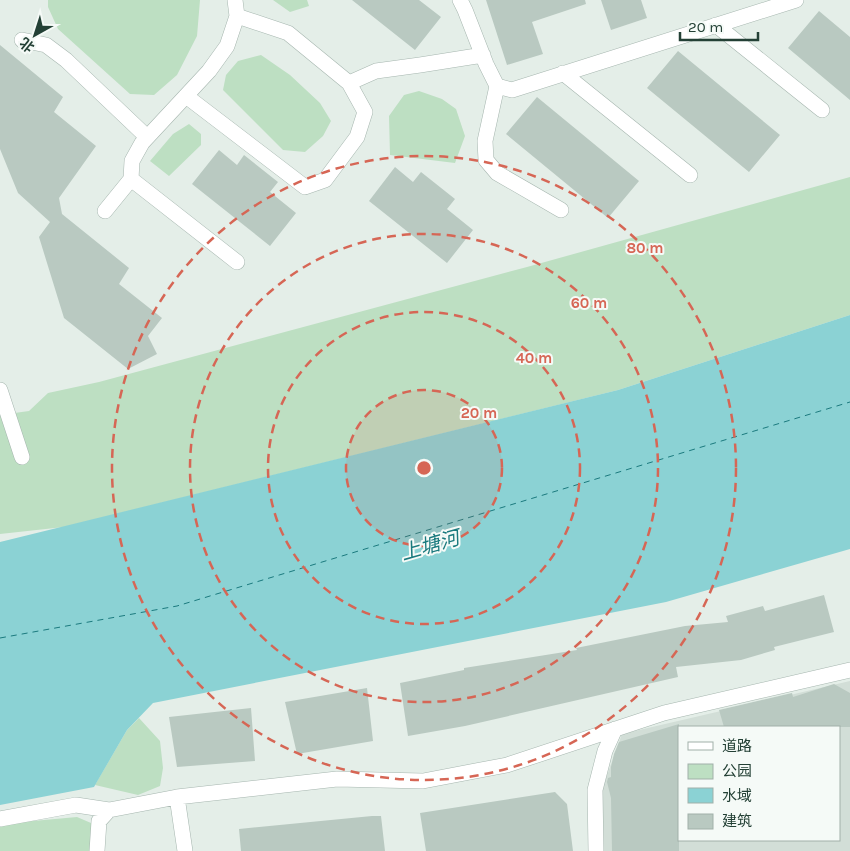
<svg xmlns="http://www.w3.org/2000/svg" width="850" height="851" viewBox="0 0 850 851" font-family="Karla,'Noto Sans SC',sans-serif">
<rect width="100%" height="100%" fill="#e4eee8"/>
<path fill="#d2ded7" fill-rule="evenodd" d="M850,681V851H603L602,789L622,734ZM679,727H839V840H679Z"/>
<path fill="#bddfc2" d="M48,0H200L197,36L177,75L154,95L130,94L58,29L48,7Z
M273,0H307L309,6L290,12Z
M261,55L290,75L320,103L331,121L323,136L305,152L283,150L223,90L226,75L238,61Z
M419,91L442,99L456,109L465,136L455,163L390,155L389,116L404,95Z
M189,124L201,134V145L169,176L150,161L173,134Z
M850,177V315L618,390L64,527L0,534V415L29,411L48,393L99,382L527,267Z
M139,718L160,741L163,768L160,786L138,795L95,785L127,730Z
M77,817L91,823L93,848L89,851H0V824Z"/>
<path fill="#8bd2d4" d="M850,315V549L666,602L153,703L127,730L94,787L0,805V542L618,390Z"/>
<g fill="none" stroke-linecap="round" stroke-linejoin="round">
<path stroke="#1b7a7e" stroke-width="1" stroke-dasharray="6 5" stroke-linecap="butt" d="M0,638L177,606L850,402"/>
</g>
<path fill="#b9c9c1" d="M352,0H419L441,17L415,50Z
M486,0H585L586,4L532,22L543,54L507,65Z
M601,0H641L647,18L611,30Z
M819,11L850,37V100L788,48Z
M0,45L63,97L54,112L96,146L59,198L62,214L129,268L119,284L162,318L148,336L157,354L128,369L64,318L39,237L50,222L18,193L0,149Z
M678,51L780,135L749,172L647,88Z
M537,97L639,181L608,218L506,134Z
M219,150L237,165L244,155L278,182L270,192L296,213L270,246L192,184Z
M395,167L413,182L421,172L455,199L447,209L473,230L447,263L369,201Z
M824,595L834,632L774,647L775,650L741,660L676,667L678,677L465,726L408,736L400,683L464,670V668L577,650L576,648L685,626L728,622L726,616L763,606L765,611Z
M834,684L850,693V727H724L719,710L792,693L793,697Z
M367,688L373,741L297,754L285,702Z
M251,708L255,761L177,767L169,717Z
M679,724V851H612L611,798L607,782L608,778L611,777V767L614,754L619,742Z
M555,792L567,804L573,851H426L420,813Z
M372,816H381L385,851H241L239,829Z"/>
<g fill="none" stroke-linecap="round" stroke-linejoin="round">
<g stroke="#a6b6af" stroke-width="16">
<path id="minor" d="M460,0L465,10L486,64L497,86L512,90L796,0
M716,25L822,110
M22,40L46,45L66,60L147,137
M563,73L690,175
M349,83L376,71L420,65L483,55
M497,86L485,141L486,160L497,173L561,210
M186,96L305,187L325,180L357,137L365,112L349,83L288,33L237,16
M131,179L237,262
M105,211L131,179L132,161L142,143L209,71L227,46L237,16L235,0
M0,390L22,457
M177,797L185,851
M0,819L76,805L109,810
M97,851L99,821L109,810L177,797L337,779L423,781L507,765L664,713L850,670
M596,851L595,790L605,751L615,729"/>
</g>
<use href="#minor" stroke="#fff" stroke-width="15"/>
</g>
<circle cx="424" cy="468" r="78" fill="#d66655" fill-opacity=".12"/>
<g fill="none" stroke="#d66655" stroke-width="2.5" stroke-dasharray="9 6">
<circle cx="424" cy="468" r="78"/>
<circle cx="424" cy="468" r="156"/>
<circle cx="424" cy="468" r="234"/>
<circle cx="424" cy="468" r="312"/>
</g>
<g text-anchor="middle" stroke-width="4" stroke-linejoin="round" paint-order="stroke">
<g font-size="20" font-style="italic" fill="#1b7a7e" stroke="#f5faf7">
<text transform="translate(430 545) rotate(-16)" y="7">上塘河</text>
</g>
</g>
<circle cx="424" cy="468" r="8" fill="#d66655" stroke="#f5faf7" stroke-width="2.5"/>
<g font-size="15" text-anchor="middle" font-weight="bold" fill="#d66655" stroke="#f5faf7" stroke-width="4" stroke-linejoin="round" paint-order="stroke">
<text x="645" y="253">80 m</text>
<text x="589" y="308">60 m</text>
<text x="534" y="363">40 m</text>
<text x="479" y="418">20 m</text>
</g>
<rect x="678" y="726" width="162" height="115" fill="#f5faf7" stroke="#a1b0a9"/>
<rect x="688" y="742" width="25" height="8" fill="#ffffff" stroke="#a1b0a9"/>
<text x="722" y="751" font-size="15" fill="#234035">道路</text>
<rect x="688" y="764" width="25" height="15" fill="#bddfc2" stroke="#a1b0a9"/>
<text x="722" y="776" font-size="15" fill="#234035">公园</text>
<rect x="688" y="788" width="25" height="15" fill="#8bd2d4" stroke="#a1b0a9"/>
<text x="722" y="801" font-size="15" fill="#234035">水域</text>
<rect x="688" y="814" width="25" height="15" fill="#b9c9c1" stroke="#a1b0a9"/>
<text x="722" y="826" font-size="15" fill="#234035">建筑</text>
<g transform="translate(35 35) rotate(219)" stroke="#f5faf7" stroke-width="4" paint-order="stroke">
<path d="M0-4L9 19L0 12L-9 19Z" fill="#234035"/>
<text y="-8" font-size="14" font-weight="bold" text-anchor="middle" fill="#234035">北</text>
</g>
<path d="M680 32v8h78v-8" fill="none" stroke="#234035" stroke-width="2.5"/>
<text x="688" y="32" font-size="15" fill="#234035" stroke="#f5faf7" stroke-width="4" paint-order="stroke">20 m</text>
</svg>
